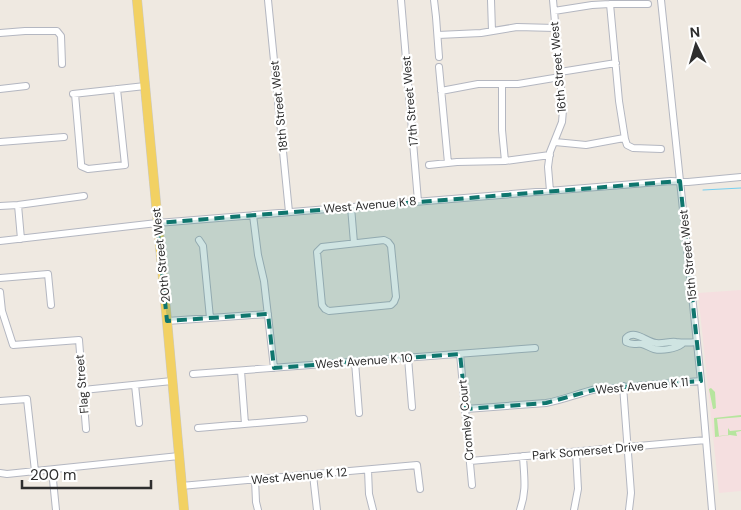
<svg xmlns="http://www.w3.org/2000/svg" width="741" height="510" viewBox="0 0 741 510" font-family="'DM Sans',sans-serif">
<rect width="100%" height="100%" fill="#efe9e1"/>
<path fill="#f5dfe0" d="M741,290V491L719,493L698,293Z"/>
<path fill="#b6e59e" d="M711,388L715,392L716,408L714,409H713L709,389Z
M741,415V417L717,419L719,436L728,435V428L730,431L741,430V431L736,432L737,436L730,435L715,437L714,418Z"/>
<g fill="none" stroke-linecap="round" stroke-linejoin="round">
<path stroke="#75cff0" stroke-width="1" d="M703,190L741,188"/>
<g stroke="#b4b7c1" stroke-width="8">
<path id="minor" d="M268,0L289,212
M401,0L418,201
M434,0L436,17L439,57
M491,0L492,31
M661,0L701,381L712,510
M610,4L619,101L625,139L627,145L633,148L661,149
M554,11L592,5L610,4H648
M0,33L25,31H57L61,36L62,64
M438,35L481,33L517,27L555,28
M439,67L448,163
M560,72L616,63
M502,84V130L505,161
M0,89L26,86
M441,91L478,84H518L560,77
M73,94L145,86
M75,94L81,163V166L88,169L125,165L117,89
M0,142L64,137
M555,142L586,145L624,138
M429,165L457,162L505,161L550,155
M550,191L548,167L550,152L562,122L563,110L553,0
M18,205L21,239
M0,206L18,205L84,196
M351,207L354,243
M253,215L258,255L264,281L274,368
M199,240L203,246L210,318
M384,240L388,242L391,246L396,297L394,302L391,305L329,311L325,309L322,305L317,252L322,247Z
M0,241L157,223L671,181L688,182L741,177
M0,278L48,274L51,305
M0,292L2,311L13,345L79,340L86,429
M167,321L268,314
M682,344C675,349 662,351 654,349C650,348 646,345 642,344C635,343 634,346 626,342V338C635,329 646,342 656,343C663,344 670,341 676,342C685,343 687,343 696,342
M460,354L472,485
M408,358L412,407
M355,362L359,413
M241,371L245,424
M193,374L535,348
M135,385L139,423
M623,386L631,493L629,510
M83,390L172,381
M0,401L27,399L35,471
M466,409L546,403C563,400 579,393 597,389L701,381
M198,428L304,419
M470,461L706,440
M52,470L56,510
M368,470L369,494L373,510
M0,473L7,474L179,456
M313,475L317,510
M255,479L256,502L258,510
M181,486L417,465L420,489
M520,510C527,490 524,477 523,456
M574,510L578,489L576,452"/>
</g>
<g stroke="#c9c9c9" stroke-width="10">
<path id="major" d="M137,0L167,321L184,510"/>
</g>
<use href="#minor" stroke="#fff" stroke-width="6"/>
<use href="#major" stroke="#f2d163" stroke-width="9"/>
</g>
<path fill="#0f766e" fill-opacity="0.2" stroke="#0f766e" stroke-width="4" stroke-dasharray="10 6" stroke-linejoin="round" d="M680,181L701,381L597,389L546,403L466,409L460,354L274,368L268,314L167,321L157,223Z"/>
<g text-anchor="middle" stroke-width="4.5" stroke-linejoin="round" paint-order="stroke">
<g font-size="12" fill="#2e2e2e" stroke="#fff">
<text transform="translate(558 67) rotate(-95)" y="4">16th Street West</text>
<text transform="translate(410 101) rotate(-95)" y="4">17th Street West</text>
<text transform="translate(279 106) rotate(-96)" y="4">18th Street West</text>
<text transform="translate(370 205) rotate(-5)" y="4">West Avenue K 8</text>
<text transform="translate(161 255) rotate(-96)" y="4">20th Street West</text>
<text transform="translate(688 255) rotate(-96)" y="4">15th Street West</text>
<text transform="translate(364 361) rotate(-4)" y="4">West Avenue K 10</text>
<text transform="translate(82 384) rotate(-95)" y="4">Flag Street</text>
<text transform="translate(642 386) rotate(-5)" y="4">West Avenue K 11</text>
<text transform="translate(466 420) rotate(-95)" y="4">Cromley Court</text>
<text transform="translate(588 451) rotate(-5)" y="4">Park Somerset Drive</text>
<text transform="translate(299 476) rotate(-5)" y="4">West Avenue K 12</text>
</g>
</g>
<g transform="translate(696 45) rotate(355)" stroke="#ffffff" stroke-width="4" paint-order="stroke">
<path d="M0-4L9 19L0 12L-9 19Z" fill="#2e2e2e"/>
<text y="-8" font-size="14" font-weight="bold" text-anchor="middle" fill="#2e2e2e">N</text>
</g>
<path d="M22 480v8h129v-8" fill="none" stroke="#2e2e2e" stroke-width="2.5"/>
<text x="30" y="480" font-size="15" fill="#2e2e2e" stroke="#ffffff" stroke-width="4" paint-order="stroke">200 m</text>
</svg>
